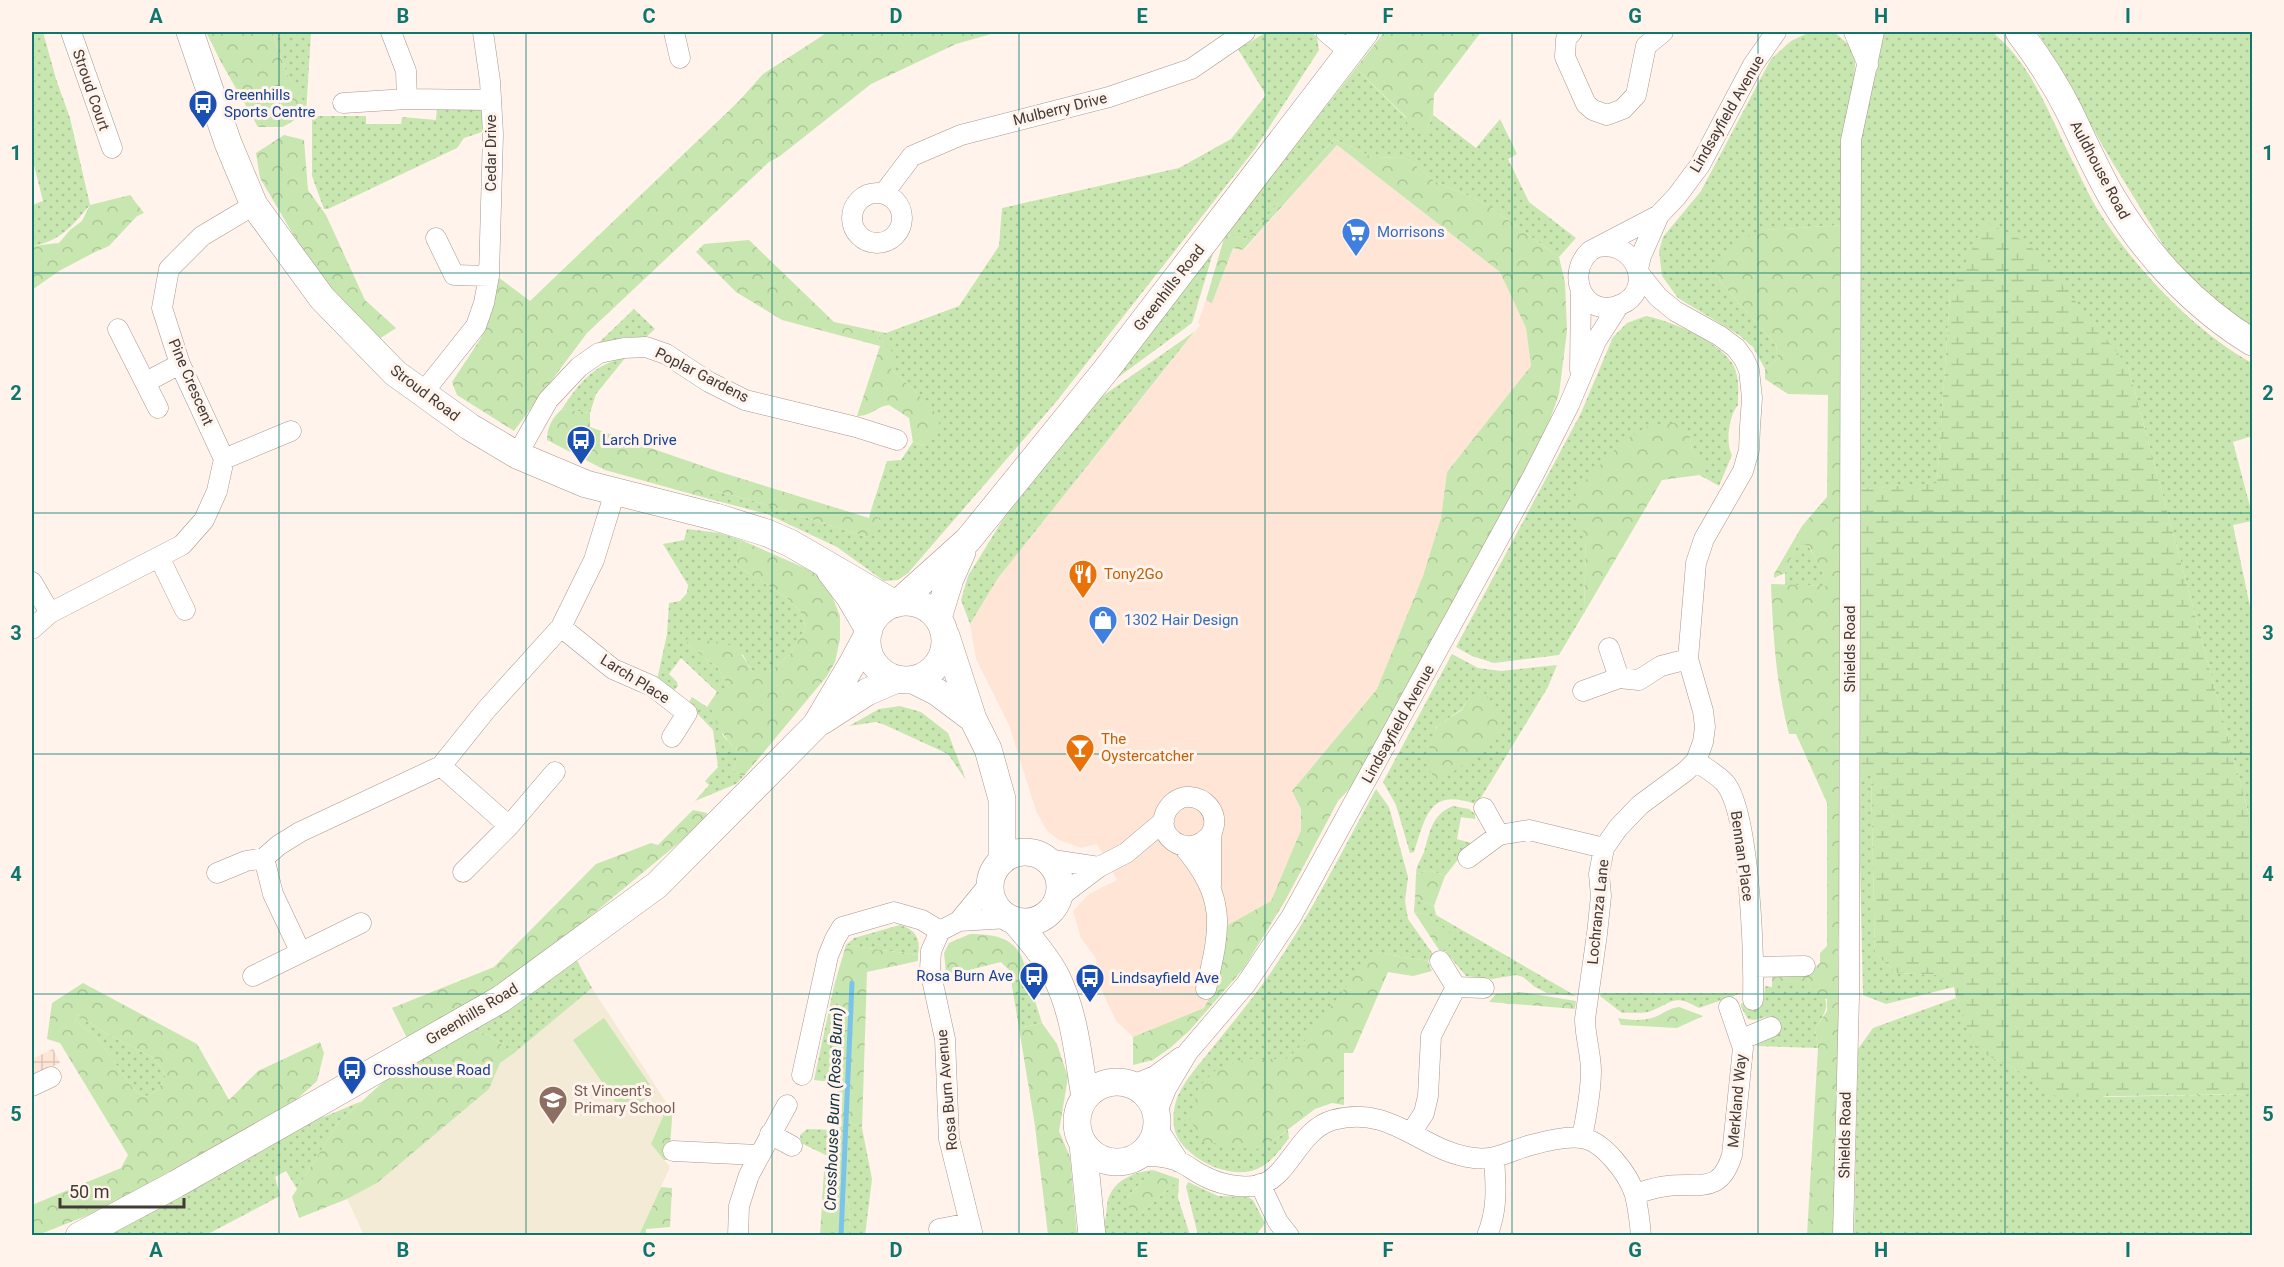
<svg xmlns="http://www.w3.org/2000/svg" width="2284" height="1267" viewBox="0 0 2284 1267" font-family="Roboto,sans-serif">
<defs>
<pattern id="industrial-grid" width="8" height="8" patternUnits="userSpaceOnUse" patternTransform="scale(1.5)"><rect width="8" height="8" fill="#ffe5d5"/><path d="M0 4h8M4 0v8" fill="none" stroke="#dcc5b7"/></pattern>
<pattern id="grass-dots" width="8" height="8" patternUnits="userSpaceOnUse" patternTransform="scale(1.5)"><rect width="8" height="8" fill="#c8e6af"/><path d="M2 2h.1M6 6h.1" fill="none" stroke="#adc697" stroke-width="1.8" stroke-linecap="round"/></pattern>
<pattern id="forest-crowns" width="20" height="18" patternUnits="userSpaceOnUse" patternTransform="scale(1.5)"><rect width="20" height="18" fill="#c8e6af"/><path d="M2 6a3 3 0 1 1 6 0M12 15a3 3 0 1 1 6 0" fill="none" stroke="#adc697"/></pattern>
<pattern id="wetland-marsh" width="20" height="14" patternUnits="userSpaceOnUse" patternTransform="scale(1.5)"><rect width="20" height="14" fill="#c8e6af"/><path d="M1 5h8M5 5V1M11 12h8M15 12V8" fill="none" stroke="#adc697"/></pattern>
</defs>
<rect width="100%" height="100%" fill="#fff3ec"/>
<path fill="#ffe5d5" d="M1337,145L1500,272L1526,328L1531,366L1447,472L1441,518L1423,576L1377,689L1292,791L1301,809V830L1271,901L1228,925L1216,986L1204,1008L1133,1037L1116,1021L1096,978V958L1081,938L1073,911L1089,894L1117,880L1097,844L1081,848L1057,839L1046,829L1036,811L1009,725L976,659L970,624L998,578L1200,325L1198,323L1206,300L1212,303L1233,248L1244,250Z"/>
<path fill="url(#industrial-grid)" d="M53,1049L60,1063L32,1077V1059Z"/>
<path fill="#f4ebd6" d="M592,988L668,1105L651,1144L670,1167L639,1235H364L347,1199L377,1183L489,1089L500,1063Z"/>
<path fill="url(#grass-dots)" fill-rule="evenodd" d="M32,32H43L56,79L70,118L90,205C72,226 61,241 32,246V205L43,201L32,157Z
M272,32H311L306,113L283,127L303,102L287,74Z
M1267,32H1311L1317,37L1319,50L1255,149L1056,402L908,573L898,580L884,581L837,547L767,514L706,498L714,491L751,500L867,537L880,521L872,507L887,461L901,460L913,442L927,446L916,392L891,369L887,345L878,338L881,332L886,333L959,306L999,246L1002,208L1179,168L1231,139L1266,95L1238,49Z
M1810,32H1834L1856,51L1844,225L1764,230L1718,279L1776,345L1778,359L1765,369L1753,347L1739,335L1678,298L1662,276L1659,251L1663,237L1701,191L1771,59L1791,41Z
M1884,32H1992C2030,62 2048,111 2069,154C2078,171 2086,190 2096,207C2132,265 2192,330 2252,363V436L2233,442L2252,514V521L2233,525L2252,616V826L2128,366L1950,295L1937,484L1861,489L1857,461L1859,130L1877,70Z
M2038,32H2252V328L2198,302L2108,155Z
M1356,68L1406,118L1426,131L1433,115L1476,148L1500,119L1517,154L1508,159L1529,202L1576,238L1559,257L1483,202L1434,181L1407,158L1372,157L1334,139L1247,239L1225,235Z
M437,105H478L484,111L485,131L464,138L457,148L328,209H324L312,176V116H366V124H401L402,117L436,120Z
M1214,250L1192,323L1109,384Z
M634,309L655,329L645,338L624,337L589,352Z
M1646,316C1671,321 1717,340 1732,363C1740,376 1738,390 1738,405C1729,415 1725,443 1732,455L1719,486L1705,478L1703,464L1692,450L1689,431L1586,536L1584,613L1559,655L1494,663L1472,656L1456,647L1581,413L1613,337L1627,323Z
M1194,332L998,578L970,624L961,600L968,576L1002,521L1097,400Z
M626,357L596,394L590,413L562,409C580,382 593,365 626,357Z
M687,529L720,533L741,540L736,565L787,598L800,611L806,627L791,653L770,672H753L743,655L687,644L718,668L729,688L722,735L739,752L733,770L743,777L736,784L695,801L709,785L705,781L718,767L713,730L690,706L689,702L692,697L707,707L717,692L681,658L669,674L677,682L678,686L674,690L657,680L667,634L669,603L680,601L687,593L688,585L663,544L684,540Z
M1798,542L1808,545L1830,586L1785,585V573Z
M1452,654L1478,668L1501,671L1557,665L1548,687L1482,796L1475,804C1430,788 1426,815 1414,852L1410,853L1396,805L1383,782ZM1469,697L1431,775L1436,727L1462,709Z
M900,706L921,712L948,733L966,780L948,754L885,725L876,722L849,726L879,709Z
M1871,773L1875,954L1897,973L1938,975L1954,987L1886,1004L1863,995L1858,775Z
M1376,789L1389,807L1408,877L1405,901L1408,919L1433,954L1428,961L1380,953L1299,1048L1287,1059H1247L1274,1140L1288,1130L1289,1138C1280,1150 1271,1163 1257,1169C1231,1180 1191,1161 1178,1138C1171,1126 1173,1110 1177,1098C1183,1083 1195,1069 1205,1057C1223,1034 1242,1012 1259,989C1305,927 1339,856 1376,789Z
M1453,806L1469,809L1475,814V819L1461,817L1457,839L1471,843L1445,876L1429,870L1416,874C1416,865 1421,860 1424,852C1430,832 1431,815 1453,806Z
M1415,898L1434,906L1436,915L1576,996L1547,993L1535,987L1523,977L1516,975L1492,979L1466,976L1445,951L1453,936L1427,915L1414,912Z
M900,925C916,930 921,939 918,955L846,945L854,938Z
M575,957L592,988L514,1053L488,1035L467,1028Z
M1027,975L1042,1023L1019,1028L1011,980Z
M1772,983H1815C1831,1004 1829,1007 1815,1029L1818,1048L1756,1046L1780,1031L1781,1024C1769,1008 1763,1023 1748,1019L1741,1007V1003L1760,1005L1764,998L1765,986L1772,987Z
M834,986L839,993L838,1083L814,1080Z
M1601,993H1742L1699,1008C1675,994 1674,1001 1651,1011C1643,1014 1630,1012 1622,1013L1600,996Z
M1956,998L1977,1050L2017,1070L2105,1097L2252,1094V1235L1854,1236L1858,1049L1873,1028Z
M78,1015L102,1031L154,1058L166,1075L158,1090L145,1097L134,1090L98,1039L75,1020Z
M362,1101L338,1123L297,1189L286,1171L275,1177L280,1196L206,1235L98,1236L297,1123L326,1116Z
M836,1117L862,1128L872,1179L865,1235H849L850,1209L836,1168V1160L801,1143L800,1135L807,1129L835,1130Z
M1153,1170L1127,1197L1141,1214L1179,1179L1178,1198L1190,1235H1102L1101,1228C1107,1220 1106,1215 1107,1205C1110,1182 1132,1172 1153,1170Z
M1188,1182L1218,1196L1248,1197L1253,1200L1265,1223L1256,1235H1198L1186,1187Z"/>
<path fill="url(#forest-crowns)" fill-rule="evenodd" d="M206,32H272L287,74L304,102L283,127H258L221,62Z
M828,32H998L956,44L871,84L780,156L769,162L587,333L514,431L457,395L452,382L481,338L498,277L530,301L739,101L763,74Z
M1384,32H1481L1434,94L1433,115L1426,131L1408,127L1406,117L1356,68Z
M284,135L304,140L308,190L326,215L365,300L396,328L376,341L313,268L260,178L256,153Z
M1334,139L1372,157L1407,158L1434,181L1483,202L1559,257L1565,283L1567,331L1559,394L1543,439L1353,785L1338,801L1285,901L1244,968L1189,1031L1170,1048L1153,1060L1133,1065V1037L1204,1008L1216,986L1228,925L1271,901L1301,830V809L1292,791L1377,689L1423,576L1441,518L1447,472L1531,366L1526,328L1500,272L1337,145L1243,250L1233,248L1212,303L1206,300L1225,235L1247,239Z
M130,195L144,213L137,216L109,246L95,252L59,271L32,290V246L59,243L70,230L82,221L90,205Z
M1844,225L1842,816L1838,949L1839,1053L1836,1235H1807L1818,1048L1815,1029L1827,1011V999L1814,998V983H1772V973L1810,972L1820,963V953L1827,946V803L1796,734H1789C1776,685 1773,634 1771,584L1829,586L1809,546L1798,542L1785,573L1774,578V574L1802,526L1827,497L1828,395L1788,394L1765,379V369L1778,359L1776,345L1718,279L1717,265L1733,243L1764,230Z
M749,240L834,322L881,332L878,338L887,345L895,356L891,369L916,392L941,419L927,446L913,442L909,418L889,405C875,407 872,416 857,416L880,346L782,320L736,292L696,252L704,244Z
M562,409L590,413V427L717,471L869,518L872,507L880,521L878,531L867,537L751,500L714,491L706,498L605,470L547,440C547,427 552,418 562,409Z
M1675,423L1689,431L1692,450L1704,464L1705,478L1699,475L1662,480L1584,613L1586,536L1569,507L1582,484L1622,442L1650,425Z
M741,540L814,572L830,591L840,616V639L835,662L827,676L743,777L733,770L739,752C725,738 716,727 711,708L729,688L718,668L687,644V639C724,643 733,637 753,672H770L791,653L806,627L800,611L787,598L736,565Z
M1481,690C1514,722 1504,734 1471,758C1460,767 1450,776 1436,780C1422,766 1432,743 1437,726L1462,710L1469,697Z
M693,810L707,813L705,821L564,938L493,990L407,1038L392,1008L494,967L596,864L651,843L658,845Z
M1429,870L1445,876L1434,906L1415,898L1416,874Z
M1414,912L1427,915L1454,936L1445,951L1439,950Z
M970,934C1003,934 1021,941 1027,975L1011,980L1010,971L1001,962L957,973L946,972L944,953L949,943Z
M846,945L918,955V961L867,972L862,1128L836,1117L839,993L834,986Z
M1380,953L1428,961L1432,971L1413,976L1388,972L1353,1053H1344V1105L1332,1103L1315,1109L1274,1140L1255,1150L1201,1141L1190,1119L1199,1086L1216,1070L1247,1059H1287L1299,1048L1365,962Z
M83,983L197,1044L229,1100L258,1071L320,1042L324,1053L317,1081L295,1101L101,1210L38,1235L32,1236V1205L121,1168L128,1155L60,1043L47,1039L52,1003ZM78,1015L102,1031L154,1058L166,1075L158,1090L145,1097L134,1090L98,1039L75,1020Z
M1521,992L1576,1001L1575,1009L1489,1002L1496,994Z
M1679,1007L1703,1016L1677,1028L1621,1025L1618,1018C1628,1020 1642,1021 1652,1018C1662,1015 1668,1008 1679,1007Z
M1042,1023L1057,1044L1068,1077L1059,1131L1070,1157L1077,1235H1048L1035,1126L1019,1028Z
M467,1028L488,1035L514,1053L500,1063L489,1089L377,1183L347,1199L299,1218L292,1197L338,1123L382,1083Z
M668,1105H673L669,1160H664L651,1144Z
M836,1160V1169L850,1209L849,1235H820L824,1172Z
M1153,1170L1179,1179L1141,1214L1128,1207L1127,1197Z
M661,1187L672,1188L670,1227L646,1229V1235H639Z"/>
<path fill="url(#wetland-marsh)" d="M1985,222L2028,243L2128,366L2252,826V1094L2057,1097L2017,1070L1976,1050L1956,998L1954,987L1937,975L1897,973L1875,954L1871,774L1858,775L1861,489L1937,483L1950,295Z"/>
<path fill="#c8e6af" d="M604,1018L655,1092L624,1114L573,1040Z"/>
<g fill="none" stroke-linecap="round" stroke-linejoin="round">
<path stroke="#7ac4ea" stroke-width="5" d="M841,1236L852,983"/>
<g stroke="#a9978c" stroke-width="21">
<path id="street" d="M71,32L112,148
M391,32L406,71L407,99
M674,32L680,58
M1326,32L1350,52
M1572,32L1566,39L1565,57L1586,104L1593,110L1607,115L1623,109L1636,95L1646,46L1663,32
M1854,32L1868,65
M343,103L407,99L490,100
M884,193L912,156L961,135L1109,97L1191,69L1245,32
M852 218a25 25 0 1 1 50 0a25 25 0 1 1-50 0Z
M436,238L454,275L489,276
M1598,247C1637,240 1655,291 1620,305C1585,319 1564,276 1590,251L1659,215L1677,196L1700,165L1753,65L1776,32
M1638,269L1641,256L1659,215
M118,329L158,408
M1580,370L1581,291
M146,382L180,364
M422,394L476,326L484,303L489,276L493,134L490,81L483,32
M517,455L548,400L579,367L599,353L624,348L646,347L666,354L709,382L745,400L856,427L897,440
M224,459L291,431
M159,557L185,610
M32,582L50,613
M561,627L613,669L652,686L687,713L672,737
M32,629L50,613L182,545L204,520L217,491L224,459L180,364L162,308L169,269L202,236L254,205
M1609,648L1619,678
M1583,691L1619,678L1639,680L1661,666L1688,659
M1696,761C1705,768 1718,775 1725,783C1750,813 1754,957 1753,1000
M441,766L509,826
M1484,808L1499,835
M1183,846C1227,898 1221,926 1206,989
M264,858L273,894L300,951
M1468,858L1499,835L1529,830L1604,848
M1046,859L1099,867
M463,872L509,826L555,772
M217,873L246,861L264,858L279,845L300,832L441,766L486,710L561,627L594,560L615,492
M1211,886C1211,870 1211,854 1211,839C1211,834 1213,830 1214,825C1216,811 1205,798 1190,797C1183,796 1175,800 1170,806C1148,832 1187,864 1211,834
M1058,898L1099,867L1126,853L1164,821
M959,921L991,882
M1753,967L1805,966
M253,976L361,923
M1456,987L1484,988
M1740,1040L1771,1027
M802,1075L828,956L835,939L842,927L894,912L922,920L940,931
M1133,1085L1155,1076L1181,1057
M32,1086L51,1077
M1156,1114L1166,1089L1188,1052L1246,984L1291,917L1533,476L1569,405L1596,341L1619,305
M1156,1126L1179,1162
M1411,1133L1424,1113L1428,1096L1431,1036L1456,987L1440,961
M770,1134L792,1146
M1582,1138C1586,1116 1591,1094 1591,1071C1591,1054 1585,1036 1585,1019L1597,934L1601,896L1599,874L1604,848L1618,828L1640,805L1686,771L1696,761L1703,742L1705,727L1703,711L1688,659L1696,563L1704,539L1743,471L1749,450L1750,427L1752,398L1749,370L1744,359L1736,348L1720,336L1675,311L1658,297L1638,272
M673,1151L758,1155
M1138,1156C1152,1156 1165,1156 1178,1161C1187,1165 1194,1171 1202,1175C1218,1184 1240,1189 1259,1185C1289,1178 1298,1130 1333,1120C1393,1104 1421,1152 1474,1158C1495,1161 1512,1150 1531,1145C1546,1141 1565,1136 1581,1138C1603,1140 1629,1175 1635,1195C1638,1208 1640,1223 1641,1236
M1260,1184L1278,1222L1289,1236
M1635,1194C1645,1191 1656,1187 1667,1186C1700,1182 1720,1195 1732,1155L1743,1048L1729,1007
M939,1229L970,1223
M738,1236L739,1206L749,1175L787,1105
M973,1236L949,1139L945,1039L930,970L931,951L940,931L959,921L1009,918
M1487,1236C1498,1209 1496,1186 1494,1158
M1843,1236L1849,997L1851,140L1874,32"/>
</g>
<g stroke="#a9978c" stroke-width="28">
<path id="secondary" d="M190,32L228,143L254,205L322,298L395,373L470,427L517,455L586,484L716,517L767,533L790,543L895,604
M2019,32C2038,57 2056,85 2070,113C2084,142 2097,172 2113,199C2146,255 2196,308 2252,342
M830,571L849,596L869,630
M867 641a39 39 0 1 1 78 0a39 39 0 1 1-78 0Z
M899,602L968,540L1106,370L1365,32
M938,618L950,579L962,552
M946,636L973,719L988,749L1002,799V861
M913,680L937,692L973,719
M822,721L867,692L897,679
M990 887a35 35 0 1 1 70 0a35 35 0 1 1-70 0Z
M1014,920C1029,937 1045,956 1056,976C1075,1014 1078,1056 1085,1097
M1077 1122a40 40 0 1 1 80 0a40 40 0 1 1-80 0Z
M1083,1144L1092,1236
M79,1236L176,1184L501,999L657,885L816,725L851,666L867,636"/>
</g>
<use href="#street" stroke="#fff" stroke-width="20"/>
<use href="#secondary" stroke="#fff" stroke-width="27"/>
</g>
<path fill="none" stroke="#0f766e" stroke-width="1.5" stroke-opacity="0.55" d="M279,32V1236M526,32V1236M772,32V1236M1019,32V1236M1265,32V1236M1512,32V1236M1758,32V1236M2005,32V1236M32,273H2252M32,513H2252M32,754H2252M32,994H2252"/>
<defs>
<g id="bus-pin" transform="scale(1.5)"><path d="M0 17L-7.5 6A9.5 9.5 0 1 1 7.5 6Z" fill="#1a4fb4" stroke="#fff3ec"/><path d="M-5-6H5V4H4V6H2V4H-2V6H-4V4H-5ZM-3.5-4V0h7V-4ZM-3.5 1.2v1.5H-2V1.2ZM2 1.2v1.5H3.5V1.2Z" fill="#fff"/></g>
<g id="supermarket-pin" transform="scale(1.5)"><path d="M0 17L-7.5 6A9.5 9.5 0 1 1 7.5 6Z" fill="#3f7fe0" stroke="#fff3ec"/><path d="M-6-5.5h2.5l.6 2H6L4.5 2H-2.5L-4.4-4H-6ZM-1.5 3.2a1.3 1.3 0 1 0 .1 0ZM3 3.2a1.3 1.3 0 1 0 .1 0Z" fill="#fff"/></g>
<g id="restaurant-pin" transform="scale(1.5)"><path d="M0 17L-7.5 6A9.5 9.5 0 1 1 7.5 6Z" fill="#e8710a" stroke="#fff3ec"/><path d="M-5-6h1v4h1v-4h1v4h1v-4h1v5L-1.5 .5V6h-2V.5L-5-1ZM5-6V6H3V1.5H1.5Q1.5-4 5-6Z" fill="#fff"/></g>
<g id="shop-pin" transform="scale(1.5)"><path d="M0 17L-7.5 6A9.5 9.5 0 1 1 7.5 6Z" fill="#3f7fe0" stroke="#fff3ec"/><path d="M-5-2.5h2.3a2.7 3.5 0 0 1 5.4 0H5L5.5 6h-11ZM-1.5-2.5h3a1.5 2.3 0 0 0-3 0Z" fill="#fff"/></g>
<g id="bar-pin" transform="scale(1.5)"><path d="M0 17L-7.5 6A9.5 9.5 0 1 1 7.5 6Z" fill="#e8710a" stroke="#fff3ec"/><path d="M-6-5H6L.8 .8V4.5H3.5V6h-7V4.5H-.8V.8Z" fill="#fff"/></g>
<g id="school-pin" transform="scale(1.5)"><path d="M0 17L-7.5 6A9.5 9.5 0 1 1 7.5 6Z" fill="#8d6e63" stroke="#fff3ec"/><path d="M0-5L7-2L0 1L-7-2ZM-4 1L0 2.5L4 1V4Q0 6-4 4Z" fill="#fff"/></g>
</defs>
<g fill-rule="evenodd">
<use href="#bus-pin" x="203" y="104"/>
<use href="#supermarket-pin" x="1356" y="232"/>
<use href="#bus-pin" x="581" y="440"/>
<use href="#restaurant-pin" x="1083" y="574"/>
<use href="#shop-pin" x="1103" y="620"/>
<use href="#bar-pin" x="1080" y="748"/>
<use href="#bus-pin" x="1034" y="976"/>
<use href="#bus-pin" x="1090" y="978"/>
<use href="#bus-pin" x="352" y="1070"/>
<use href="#school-pin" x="553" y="1100"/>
</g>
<g text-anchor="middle" stroke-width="6" stroke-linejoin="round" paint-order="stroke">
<g font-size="15" fill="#423a36" stroke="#fff3ec">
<text transform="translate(91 90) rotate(71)" y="5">Stroud Court</text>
<text transform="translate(1060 109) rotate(-14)" y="5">Mulberry Drive</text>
<text transform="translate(1727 114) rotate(-60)" y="5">Lindsayfield Avenue</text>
<text transform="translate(491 153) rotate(-90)" y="5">Cedar Drive</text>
<text transform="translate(2100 170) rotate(62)" y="5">Auldhouse Road</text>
<text transform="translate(1169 288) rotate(-52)" y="5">Greenhills Road</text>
<text transform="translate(702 375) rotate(27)" y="5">Poplar Gardens</text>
<text transform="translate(191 382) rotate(67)" y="5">Pine Crescent</text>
<text transform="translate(425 393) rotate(37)" y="5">Stroud Road</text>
<text transform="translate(1850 649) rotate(-90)" y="5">Shields Road</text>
<text transform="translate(635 679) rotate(32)" y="5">Larch Place</text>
<text transform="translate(1398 724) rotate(-61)" y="5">Lindsayfield Avenue</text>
<text transform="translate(1742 856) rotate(82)" y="5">Bennan Place</text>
<text transform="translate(1598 912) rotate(-84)" y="5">Lochranza Lane</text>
<text transform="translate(472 1014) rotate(-31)" y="5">Greenhills Road</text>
<text transform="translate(947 1090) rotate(-95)" y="5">Rosa Burn Avenue</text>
<text transform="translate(1737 1101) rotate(-85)" y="5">Merkland Way</text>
<text transform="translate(1845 1135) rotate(-89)" y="5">Shields Road</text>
</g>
<g font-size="15" fill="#164399" stroke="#fff3ec" text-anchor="start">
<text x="224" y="100">Greenhills<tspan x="224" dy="17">Sports Centre</tspan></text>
<text x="602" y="445">Larch Drive</text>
<text x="1013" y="981" text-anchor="end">Rosa Burn Ave</text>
<text x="1111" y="983">Lindsayfield Ave</text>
<text x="373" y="1075">Crosshouse Road</text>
</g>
<g font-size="15" fill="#366cbe" stroke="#fff3ec" text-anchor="start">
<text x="1377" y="237">Morrisons</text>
<text x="1124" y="625">1302 Hair Design</text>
</g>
<g font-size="15" fill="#c56008" stroke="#fff3ec" text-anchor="start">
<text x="1104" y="579">Tony2Go</text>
<text x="1101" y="744">The<tspan x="1101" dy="17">Oystercatcher</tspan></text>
</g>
<g font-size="15" fill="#785e54" stroke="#fff3ec" text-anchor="start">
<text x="574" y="1096">St Vincent's<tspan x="574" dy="17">Primary School</tspan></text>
</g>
<g font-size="16" font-style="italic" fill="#133545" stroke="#fff3ec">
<text transform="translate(833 1109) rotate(-88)" y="6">Crosshouse Burn (Rosa Burn)</text>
</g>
</g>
<rect width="2284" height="1267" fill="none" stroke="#fff3ec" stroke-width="66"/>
<path d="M60 1198v9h124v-9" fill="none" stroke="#423a36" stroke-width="3"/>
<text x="69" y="1198" font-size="18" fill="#423a36" stroke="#fff3ec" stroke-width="4.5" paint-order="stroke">50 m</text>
<rect x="33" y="33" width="2218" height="1201" fill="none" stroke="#0f766e" stroke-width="2"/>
<g font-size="20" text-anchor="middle" font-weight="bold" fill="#0f766e">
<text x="156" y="23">A</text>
<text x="403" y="23">B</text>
<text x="649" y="23">C</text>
<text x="896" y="23">D</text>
<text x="1142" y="23">E</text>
<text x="1388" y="23">F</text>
<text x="1635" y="23">G</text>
<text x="1881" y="23">H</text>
<text x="2128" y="23">I</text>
<text x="16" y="160">1</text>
<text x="2268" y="160">1</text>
<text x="16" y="400">2</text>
<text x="2268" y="400">2</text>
<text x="16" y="640">3</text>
<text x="2268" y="640">3</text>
<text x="16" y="881">4</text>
<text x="2268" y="881">4</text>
<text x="16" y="1121">5</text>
<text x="2268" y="1121">5</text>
<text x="156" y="1257">A</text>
<text x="403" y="1257">B</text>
<text x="649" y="1257">C</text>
<text x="896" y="1257">D</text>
<text x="1142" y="1257">E</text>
<text x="1388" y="1257">F</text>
<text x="1635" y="1257">G</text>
<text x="1881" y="1257">H</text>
<text x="2128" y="1257">I</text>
</g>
</svg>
